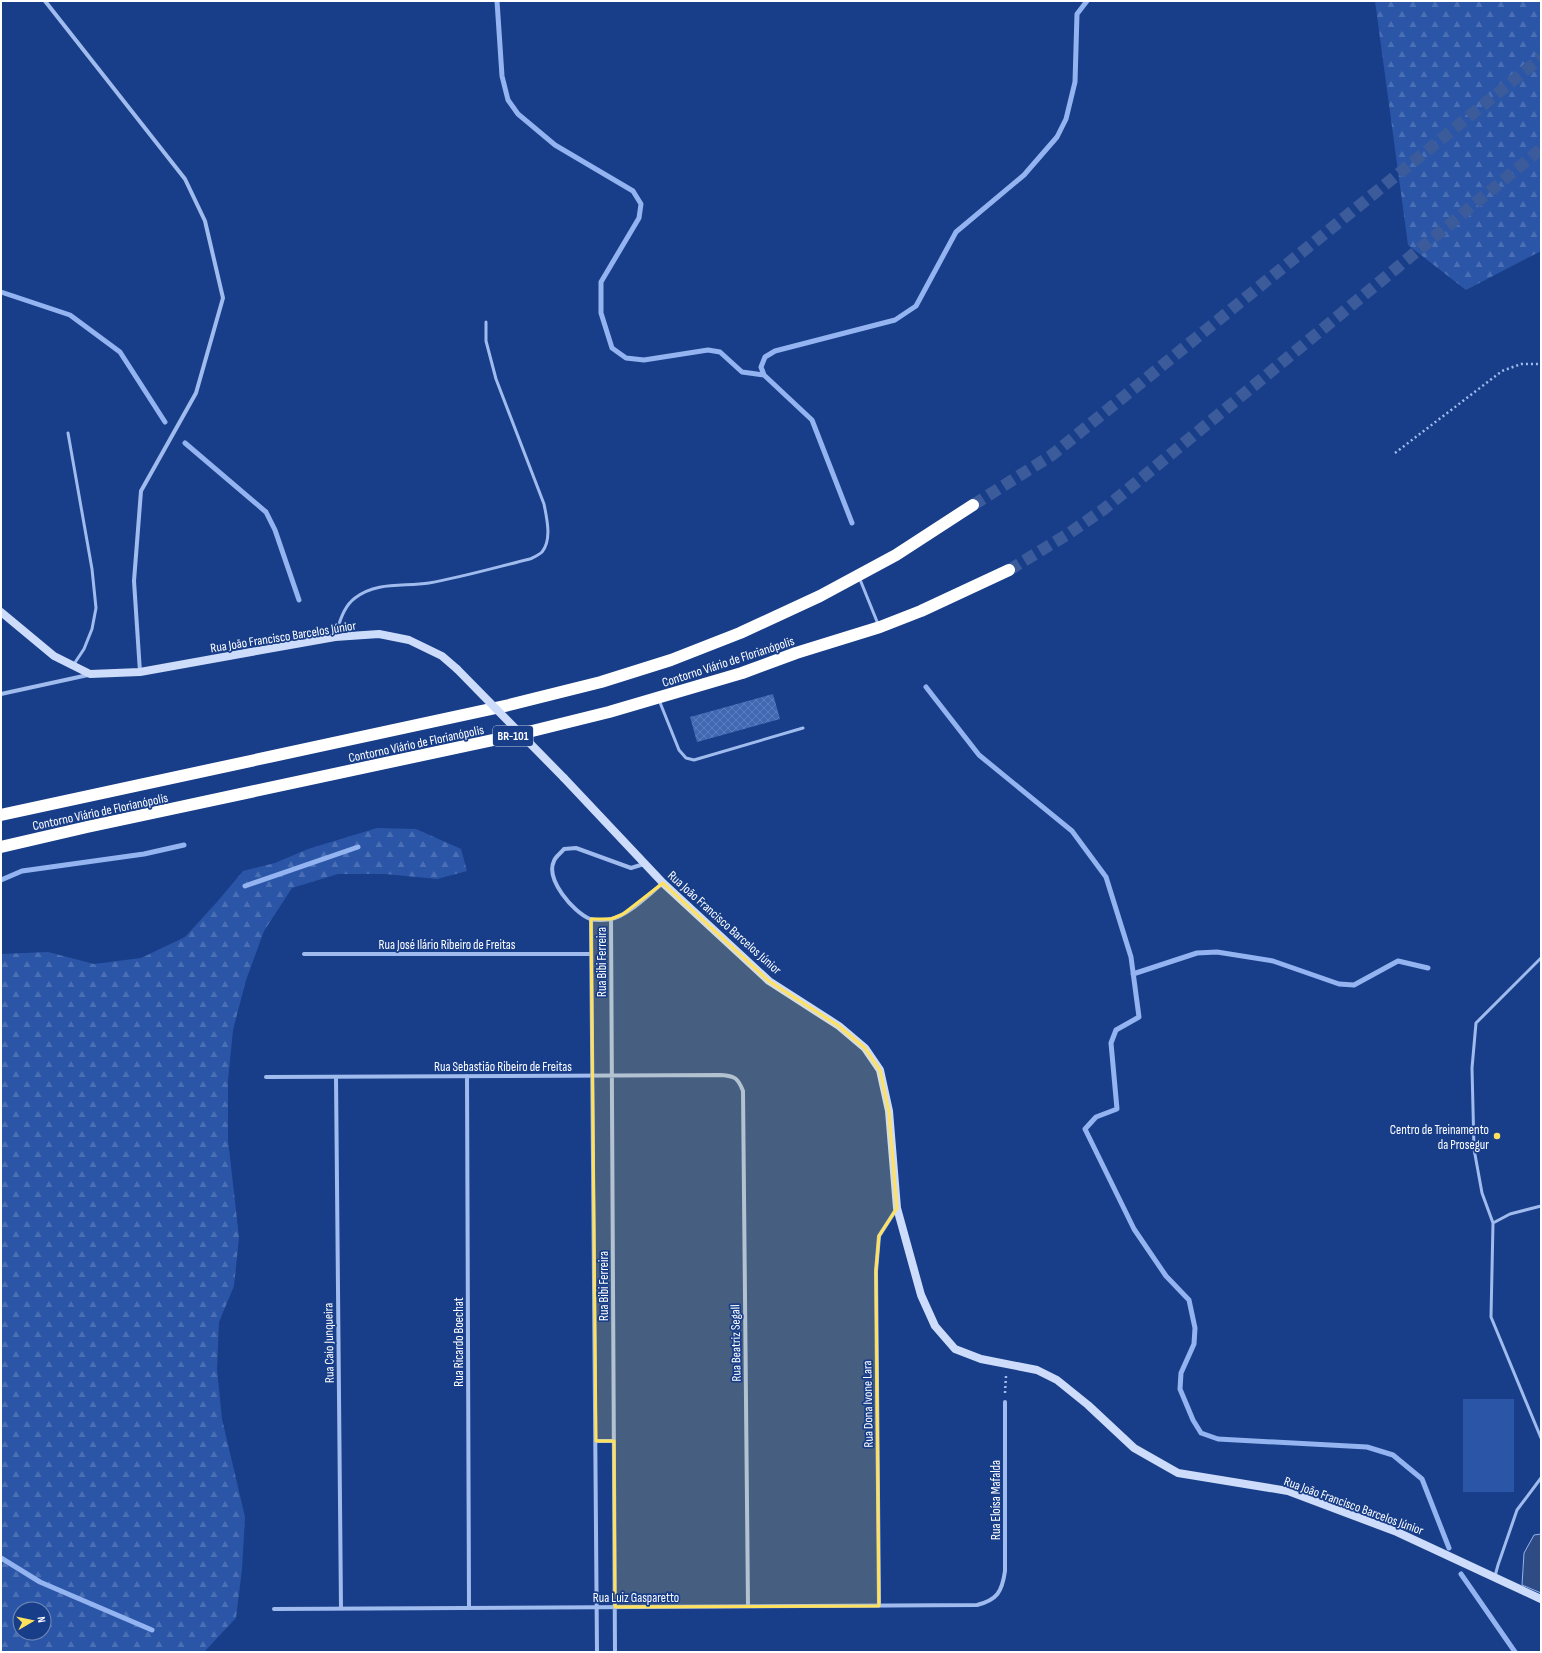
<svg xmlns="http://www.w3.org/2000/svg" width="1542" height="1653" viewBox="0 0 1542 1653" font-family="'Sofia Sans Condensed',sans-serif">
<defs>
<pattern id="forest-firs" width="22" height="20" patternUnits="userSpaceOnUse"><rect width="22" height="20" fill="#2b56a7"/><path d="M5 1l3.5 6h-7zM16 11l3.5 6h-7z" fill="#4b6fb4"/></pattern>
<pattern id="building-cross-hatch" width="8" height="8" patternUnits="userSpaceOnUse"><rect width="8" height="8" fill="#4168b2"/><path d="M0 0l8 8M0 8l8-8" fill="none" stroke="#5e7fbe"/></pattern>
</defs>
<rect width="100%" height="100%" fill="#183e89"/>
<path fill="#2b56a7" d="M1463,1399H1514V1492H1463Z"/>
<path fill="url(#forest-firs)" fill-rule="evenodd" d="M1375,1H1541V251L1466,290L1408,245Z
M377,828L416,829L461,849L467,871L437,879L385,874H338L292,888L264,931L246,980L233,1030L228,1080V1140L239,1237L234,1286L219,1322L217,1369L222,1419L245,1517L242,1569L236,1618L204,1652H1V954L48,952L94,964L141,958L185,937L217,902L243,871L275,863L308,849ZM20,1609H44V1633H20Z"/>
<path fill="#2f4b83" stroke="#93b4f0" d="M1541,1534V1593L1522,1585L1524,1553L1534,1535Z"/>
<g fill="none" stroke-linecap="round" stroke-linejoin="round">
<path stroke="#93b4f0" stroke-width="5" d="M497,1L502,76L508,100L518,114L555,145L633,191L641,204L639,218L601,282V313L612,348L626,358L644,360L708,350L720,352L742,372L764,375
M1,292L70,315L120,352L165,422
M185,443L266,512L275,530L299,600
M852,523L812,420L764,375L761,367L765,357L775,351L895,320L916,306L956,232L1024,175L1057,137L1066,119L1075,82L1077,14L1087,1
M926,687L979,755L1072,831L1106,877L1131,957L1139,1017L1116,1030L1111,1043L1117,1109L1096,1117L1085,1129L1134,1229L1166,1276L1189,1300L1195,1328L1194,1344L1181,1373L1180,1389L1193,1420L1201,1433L1218,1439L1367,1447L1393,1455L1422,1479L1449,1548
M1,880L22,871L144,854L184,845
M245,886L358,847
M1133,974L1197,953L1217,952L1273,961L1339,984L1354,985L1398,961L1428,968
M1,1558L40,1582L152,1630
M1461,1574L1515,1652"/>
</g>
<path fill="url(#building-cross-hatch)" d="M773,694L780,719L697,742L690,717Z"/>
<g fill="none" stroke-linecap="round" stroke-linejoin="round">
<path stroke="#3b5b9b" stroke-width="12" stroke-dasharray="12 6" stroke-linecap="butt" d="M973,505L1052,455L1541,58
M1009,570L1068,534L1104,509L1541,149"/>
<path stroke="#a0bbed" stroke-width="2.5" stroke-dasharray="2 3" stroke-linecap="butt" d="M1395,453L1502,371L1521,364H1541
M1005,1393L1006,1376"/>
<path stroke="#a0bbed" stroke-width="3" d="M68,433L92,569L96,608L92,629L84,649L74,664
M859,577L878,624
M335,635C340,622 343,607 355,598C377,581 404,587 429,583C463,577 497,567 530,559C534,557 539,555 542,552C552,540 547,519 544,504L496,379L486,341V322
M659,700L679,750L686,758L694,760L803,728
M1541,1206L1510,1214L1493,1223L1491,1317L1541,1438
M1493,1223L1482,1193L1474,1149L1472,1068L1476,1023L1541,958
M1495,1576L1498,1565L1517,1510L1541,1478"/>
<path stroke="#a0bbed" stroke-width="4" d="M45,1L185,179L205,221L223,298L196,393L141,491L134,581L140,672
M1,694L88,675
M644,864L631,868L576,848L564,849C561,853 555,857 554,861C545,879 573,912 590,919C595,920 605,920 611,919C628,916 650,893 663,883
M591,919L597,1652
M611,919L615,1652
M304,954H590
M467,1076L469,1608
M266,1077L721,1075C735,1076 738,1078 743,1091L748,1606
M336,1077L341,1609
M596,1441H614
M879,1606L876,1271L879,1236L897,1208
M274,1609L977,1605C997,1600 1002,1592 1005,1571V1402"/>
<path stroke="#cddcfa" stroke-width="8" d="M1,612L54,656L90,674L140,672L335,637L379,634L409,640L442,656L457,669
M564,778L663,883L769,981L839,1026L865,1048L880,1070L889,1111L897,1208L921,1295L935,1326L955,1349L981,1359L1037,1370L1057,1380L1088,1405L1134,1448L1178,1473L1288,1491L1397,1532L1541,1599"/>
<path stroke="#fff" stroke-width="12" d="M1,815L509,705L601,682L671,660L740,633L820,596L896,555L973,505
M1,847L87,827L516,735L609,712L742,673L796,653L880,627L921,611L1009,570"/>
<path stroke="#cddcfa" stroke-width="8" d="M457,669L564,778"/>
</g>
<path fill="#ffe15d" fill-opacity="0.2" stroke="#ffe15d" stroke-width="3" stroke-linejoin="round" d="M663,883L769,981L839,1026L865,1048L880,1070L889,1111L897,1208L879,1236L876,1271L879,1606L615,1607L614,1441H596L591,919H611L623,914Z"/>
<circle fill="#ffe15d" stroke="#183e89" stroke-width="1.5" cx="1497" cy="1136" r="4"/>
<g text-anchor="middle" stroke-width="3.5" stroke-linejoin="round" paint-order="stroke">
<rect fill="#183e89" stroke="#bac5dc" stroke-width="1" x="493" y="726" width="40" height="20" rx="3"/>
<g font-size="12" font-weight="bold" fill="#fff">
<text x="513" y="740">BR-101</text>
</g>
<g font-size="13" fill="#fff" stroke="#183e89">
<text transform="translate(283 636) rotate(-9)" y="5">Rua João Francisco Barcelos Júnior</text>
<text transform="translate(728 661) rotate(-18)" y="5">Contorno Viário de Florianópolis</text>
<text transform="translate(416 743) rotate(-12)" y="5">Contorno Viário de Florianópolis</text>
<text transform="translate(100 811) rotate(-12)" y="5">Contorno Viário de Florianópolis</text>
<text transform="translate(725 922) rotate(42)" y="5">Rua João Francisco Barcelos Júnior</text>
<text x="447" y="949">Rua José Ilário Ribeiro de Freitas</text>
<text transform="translate(601 962) rotate(-90)" y="5">Rua Bibi Ferreira</text>
<text x="503" y="1071">Rua Sebastião Ribeiro de Freitas</text>
<text transform="translate(603 1286) rotate(-90)" y="5">Rua Bibi Ferreira</text>
<text transform="translate(458 1342) rotate(-90)" y="5">Rua Ricardo Boechat</text>
<text transform="translate(328 1343) rotate(-91)" y="5">Rua Caio Junqueira</text>
<text transform="translate(735 1343) rotate(-91)" y="5">Rua Beatriz Segall</text>
<text transform="translate(867 1404) rotate(-91)" y="5">Rua Dona Ivone Lara</text>
<text transform="translate(995 1500) rotate(-90)" y="5">Rua Eloísa Mafalda</text>
<text transform="translate(1354 1505) rotate(20)" y="5">Rua João Francisco Barcelos Júnior</text>
<text x="636" y="1602">Rua Luiz Gasparetto</text>
</g>
<g font-size="13" fill="#fff" stroke="#183e89" text-anchor="end">
<text x="1489" y="1134">Centro de Treinamento<tspan x="1489" dy="15">da Prosegur</tspan></text>
</g>
</g>
<rect width="1542" height="1653" fill="none" stroke="#ffffff" stroke-width="4"/>
<g transform="translate(32 1621) rotate(81)"><circle r="19" fill="#183e89" stroke="#748bb8"/>
<path d="M0-3L7 15L0 10L-7 15Z" fill="#ffe15d"/>
<text y="-6" font-size="11" font-weight="bold" text-anchor="middle" fill="#ffffff">N</text>
</g>
</svg>
